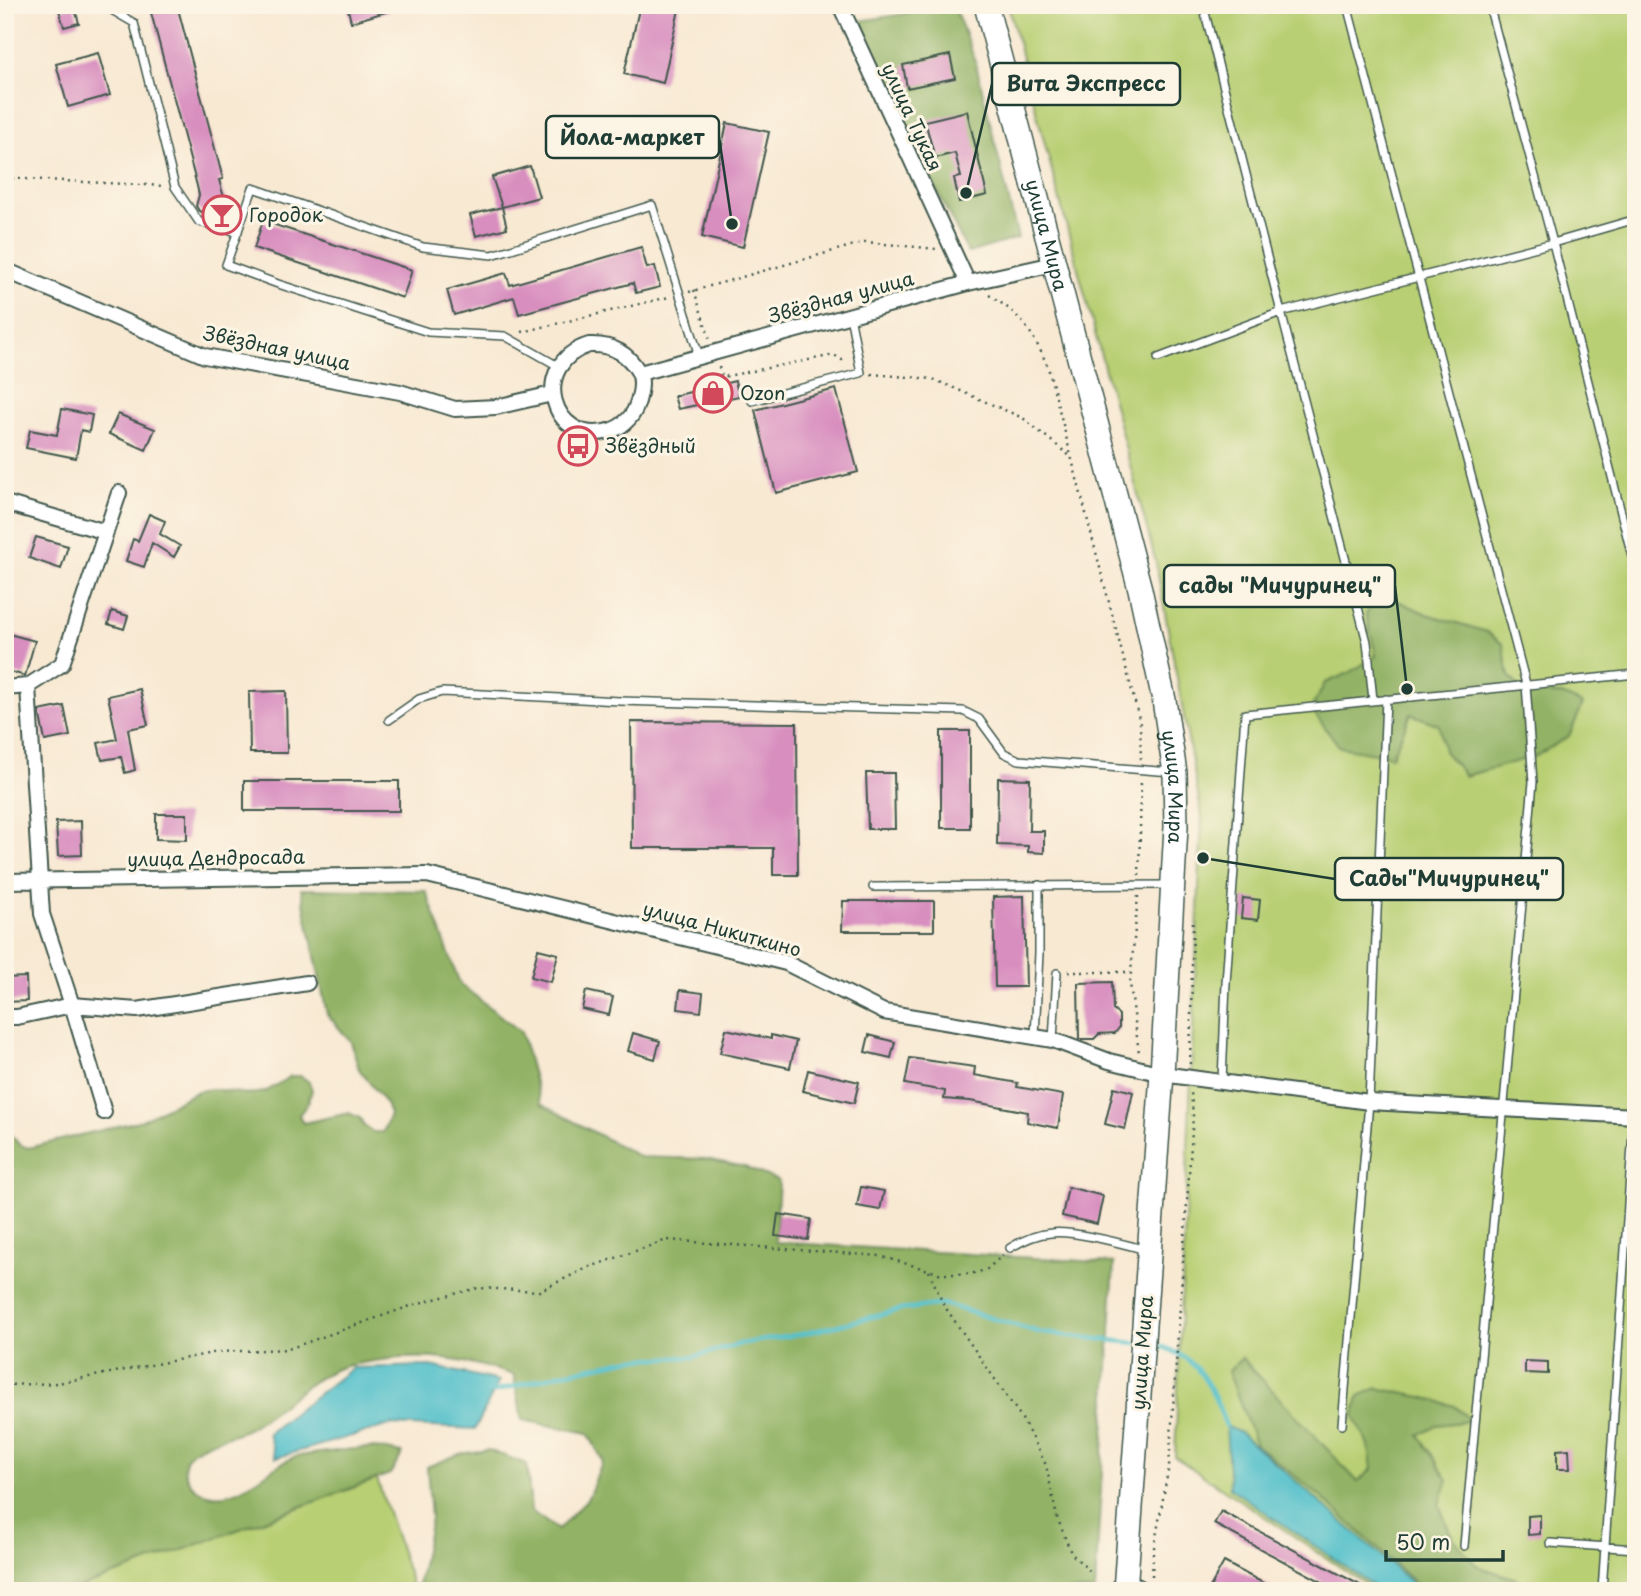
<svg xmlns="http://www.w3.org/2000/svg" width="1641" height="1596" viewBox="0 0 1641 1596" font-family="'Playpen Sans',sans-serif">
<rect width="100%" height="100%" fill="#fcf5e5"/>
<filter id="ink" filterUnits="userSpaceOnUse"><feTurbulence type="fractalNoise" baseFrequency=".0143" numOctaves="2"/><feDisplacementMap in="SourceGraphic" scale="14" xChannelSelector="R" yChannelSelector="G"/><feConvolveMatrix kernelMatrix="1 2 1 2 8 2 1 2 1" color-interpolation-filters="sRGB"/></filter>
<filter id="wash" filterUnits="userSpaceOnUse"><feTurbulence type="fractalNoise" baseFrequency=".00686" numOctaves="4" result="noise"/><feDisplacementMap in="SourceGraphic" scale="28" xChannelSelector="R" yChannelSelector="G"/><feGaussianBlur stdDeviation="1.57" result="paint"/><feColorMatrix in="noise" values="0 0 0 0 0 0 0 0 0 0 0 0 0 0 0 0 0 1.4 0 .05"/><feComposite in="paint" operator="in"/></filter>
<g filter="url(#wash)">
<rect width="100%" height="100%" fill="#f8e9d3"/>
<path fill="#b8cf73" stroke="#6c8654" stroke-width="2" d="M1008,5H1636V1591H1376L1175,1457L1202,816L1156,563Z
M377,1479L414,1591H70Z"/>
<path fill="#92b265" stroke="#58784c" stroke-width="2" d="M954,6L975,60L1018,238L968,253L853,22Z
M1380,593L1427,614L1487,632L1503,644L1509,676L1523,691L1562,695L1583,704L1569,736L1536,756L1465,776L1444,751L1439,725L1411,714L1392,756L1340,747L1311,709L1325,683L1349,673L1376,656L1366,614Z
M301,889L426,891L460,984L521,1032L541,1104L640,1157L706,1159L745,1167L779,1181L775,1242L1114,1263L1095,1591H417L431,1518L427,1467L459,1454L488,1450L527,1464L531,1511L558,1530L588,1498L603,1461L588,1433L522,1420L514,1375C464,1359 426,1353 374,1361C363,1363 352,1364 342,1367C307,1379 281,1409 249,1428C232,1437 203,1441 191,1453C176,1468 190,1489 207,1494C239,1503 265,1469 292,1458C303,1454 359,1448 371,1448C382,1448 393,1452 403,1453L390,1474L70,1591H5V1129L20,1145L28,1148L142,1120L198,1091L212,1089L247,1094L265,1092L291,1076H301L309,1082L312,1090L308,1103L299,1115L303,1123L349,1113L360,1118L364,1126L373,1132H383L390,1114L386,1104L359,1069L351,1042L327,1014Z
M1242,1358L1358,1482L1372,1469L1369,1445L1354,1416L1359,1396L1377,1388L1422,1397L1455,1406L1471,1421L1437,1425L1419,1435L1448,1480L1439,1505L1452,1537L1477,1566L1519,1580V1591H1424L1321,1497L1256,1445L1228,1371Z"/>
<path fill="#53c0ca" stroke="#397e7f" stroke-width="2" d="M431,1366L499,1381L475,1429L390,1425L275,1458L268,1433L352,1368Z
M1226,1426L1241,1433L1411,1582L1412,1591H1381L1230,1488Z"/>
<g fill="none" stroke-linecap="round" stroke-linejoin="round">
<path stroke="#53c0ca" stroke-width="4.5" d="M1148,1344C1196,1350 1211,1385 1226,1426
M494,1392L559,1374L631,1359L693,1357L740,1344L802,1334L900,1310L943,1304L1042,1333L1136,1343"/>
</g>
<g id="blocks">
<path fill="#d88ebf" d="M149,5H177L223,179L219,180L224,197L240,205L233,223L199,211L196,206L199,195L197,186Z
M347,5H395L396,9L351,22Z
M640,5H680L663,83L624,74Z
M74,6L79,23L64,27L59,10Z
M98,53L110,95L68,107L56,64Z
M950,55L955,78L907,88L903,65Z
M967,111L987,195L959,202L954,178L961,177L955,153L935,158L925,121Z
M727,123L769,132L743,247L702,237Z
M530,166L539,197L502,207L492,177Z
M502,207L507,228L476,236L470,215Z
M263,221L412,270L403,298L254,248Z
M641,247L647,268L655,266L660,287L636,293L633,283L519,314L514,297L454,315L447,290L506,273L510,285Z
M735,381L739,396L678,409L674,396Z
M836,389L858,472L776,493L755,410Z
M62,409L92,415L89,432L81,430L76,458L26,448L30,430L57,435Z
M118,414L155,429L146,450L109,434Z
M149,514L165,521L160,534L180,546L174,557L152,543L144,567L126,561L133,539L138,541Z
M36,537L68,546L61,569L29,558Z
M112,611L128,616L124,629L108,624Z
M9,634L35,641L25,676L5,670V646Z
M140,689L148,725L128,729L135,770L125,773L121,757L102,760L98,743L117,739L108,696Z
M286,691L287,753H250L249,692Z
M64,706L70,736L45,741L39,711Z
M631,722L797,723L798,875H773V848H632Z
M941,731H970V828H941Z
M866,773H894L895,829H868Z
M998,778L1030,779L1029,831H1044V853L1028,852V846L997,845Z
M244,781H399V811H244Z
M156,814H187V840L156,839Z
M81,821L82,855L58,856L56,822Z
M1024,896L1026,987H995L993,897Z
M1243,898L1260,900L1258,920L1241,918Z
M843,901H934V931H842Z
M538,949L558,954L551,982L531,977Z
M26,977L27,1001L5,1002V978Z
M1112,982L1113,1010L1119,1015V1028L1115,1033L1099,1034L1094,1039H1079L1078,983Z
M680,990L703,993L701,1012L678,1009Z
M586,991L613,997L609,1015L582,1009Z
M726,1029L771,1039V1035L796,1041L790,1068L720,1053Z
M633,1033L660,1041L655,1059L628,1051Z
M869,1035L895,1042L891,1058L865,1052Z
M910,1058L975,1067L974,1075L1018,1083L1017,1087L1063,1095L1058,1128L1027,1122L1028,1112L970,1101L944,1099L945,1091L905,1084Z
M808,1070L859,1082L854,1103L803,1091Z
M1114,1087L1133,1092L1125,1129L1105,1124Z
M861,1187L884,1191L880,1210L857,1206Z
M1068,1187L1103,1196L1097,1224L1062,1216Z
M778,1214L811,1219L808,1240L775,1236Z
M1525,1361L1548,1362V1374L1525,1373Z
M1569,1449L1570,1469H1557V1450Z
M1221,1511L1371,1591H1339L1214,1524Z
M1540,1515V1534L1528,1535V1516Z
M1224,1562L1278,1591H1208Z"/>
</g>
</g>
<g filter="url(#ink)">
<use href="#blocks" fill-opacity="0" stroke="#40574c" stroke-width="2"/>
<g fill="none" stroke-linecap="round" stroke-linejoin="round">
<g stroke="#40574c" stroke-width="10">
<path id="lane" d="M103,5L134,23L175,187L199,222L238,232
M1347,5L1526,684L1533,782L1464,1546
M1489,5L1553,243L1636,572
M1158,358L1281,312L1203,5
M558,366L505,336L428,332L278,284L226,265L253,188L423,247L492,255L652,205L699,356
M752,401L861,373L850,315
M1373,700L1367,642L1281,312L1553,243L1636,219
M389,720L419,699L442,692L620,701L963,711L979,719L1004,753L1019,760L1171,772
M873,887L1169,885
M1035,1037L1039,953V885
M1053,1040L1057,973
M1222,1081L1226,983L1245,714L1636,674
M1010,1248C1023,1240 1036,1234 1051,1233C1072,1230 1124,1244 1146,1250
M1342,1425L1369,1102L1386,699
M1550,1543L1636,1549
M1130,1578L1154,1591
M1602,1591L1636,1086"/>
</g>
<g stroke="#40574c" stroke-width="18">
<path id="street" d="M840,5L968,283
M5,270L205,356L400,392L455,409L496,407L552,394
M589,345C610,344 627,352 638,371C644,381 640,396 636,407C632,418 621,428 609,431C552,447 528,364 589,345Z
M640,373L968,283L1054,264
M5,503L106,532
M5,688L28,686
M5,881L427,875L786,963L884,1012L1053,1040L1109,1061L1162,1074L1369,1102L1636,1116
M5,1017H17L72,1005L42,914L28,686L62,664L119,493
M104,1112L72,1005L137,1010L307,983"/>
</g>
<g stroke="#40574c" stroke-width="26">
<g id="primary">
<path id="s1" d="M986,5L1140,589L1164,700L1175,773L1176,827L1162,1074L1125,1591"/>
</g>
</g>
<path stroke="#40574c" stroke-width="2.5" stroke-dasharray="2 5" stroke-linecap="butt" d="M5,178L165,186
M694,290L710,340
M689,292L865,242L937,249
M989,295C1022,315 1033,333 1048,367L1140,722L1141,760
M522,332L669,297
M719,367L722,377L834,355L847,363
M871,374L933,379L1023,418L1070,456
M1139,876L1141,781
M1138,896L1130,983L1139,1053
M1068,972H1131
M1190,1064L1193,921
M929,1271L943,1304L1021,1417L1046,1465L1057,1517L1071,1553L1091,1573
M5,1385L58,1383L218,1352L288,1349L419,1303L478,1288L539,1291L587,1268L667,1240L880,1256L942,1274H970L986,1270L1003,1255
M1152,1576L1153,1553L1169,1466L1193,1116L1191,1092"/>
<use href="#lane" stroke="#fff" stroke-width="7"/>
<use href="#street" stroke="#fff" stroke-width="14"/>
<use href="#primary" stroke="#fff" stroke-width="23"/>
</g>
</g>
<defs>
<g id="bar-ring" transform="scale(2.0125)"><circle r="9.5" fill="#fcf5e5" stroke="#d1495b" stroke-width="1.5"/><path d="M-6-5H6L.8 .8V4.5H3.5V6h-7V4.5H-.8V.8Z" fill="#d1495b"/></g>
<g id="shop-ring" transform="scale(2.0125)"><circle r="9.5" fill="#fcf5e5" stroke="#d1495b" stroke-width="1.5"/><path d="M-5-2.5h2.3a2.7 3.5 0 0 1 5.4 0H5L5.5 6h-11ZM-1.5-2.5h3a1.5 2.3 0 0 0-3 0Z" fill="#d1495b"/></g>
<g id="bus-ring" transform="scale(2.0125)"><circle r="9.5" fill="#fcf5e5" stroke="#d1495b" stroke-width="1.5"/><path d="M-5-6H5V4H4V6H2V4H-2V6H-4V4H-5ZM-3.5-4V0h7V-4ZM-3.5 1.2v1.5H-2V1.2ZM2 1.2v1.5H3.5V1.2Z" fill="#d1495b"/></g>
</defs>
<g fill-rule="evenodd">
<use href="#bar-ring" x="222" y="215"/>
<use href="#shop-ring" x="713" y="393"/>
<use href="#bus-ring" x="578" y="446"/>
</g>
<g text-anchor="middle" stroke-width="6" stroke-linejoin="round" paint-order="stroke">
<g font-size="19" fill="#1f3d34" stroke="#fcf5e5">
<text transform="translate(912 117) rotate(65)" y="7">улица Тукая</text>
<text dy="7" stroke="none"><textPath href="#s1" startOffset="238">улица Мира</textPath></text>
<text transform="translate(841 297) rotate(-15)" y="7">Звёздная улица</text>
<text transform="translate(277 348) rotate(12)" y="7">Звёздная улица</text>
<text dy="7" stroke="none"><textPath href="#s1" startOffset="805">улица Мира</textPath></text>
<text transform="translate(216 858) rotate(-1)" y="7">улица Дендросада</text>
<text transform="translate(722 929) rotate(15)" y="7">улица Никиткино</text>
<text transform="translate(1142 1353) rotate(-86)" y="7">улица Мира</text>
</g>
<g font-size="19" fill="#1f3d34" stroke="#fcf5e5" text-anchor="start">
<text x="249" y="222">Городок</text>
<text x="740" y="400">Ozon</text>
<text x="605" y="453">Звёздный</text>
</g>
</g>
<path fill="none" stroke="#1f3d34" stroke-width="2.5" d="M966 193L992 84M732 224L719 137M1407 689L1395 586M1203 858L1335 879"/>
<g fill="#1f3d34" stroke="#fcf5e5" stroke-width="2.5">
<circle cx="966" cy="193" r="7"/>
<circle cx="732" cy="224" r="7"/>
<circle cx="1407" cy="689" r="7"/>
<circle cx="1203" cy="858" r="7"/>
</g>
<g fill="#fcf5e5" stroke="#1f3d34" stroke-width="2.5">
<rect x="992" y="63" width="188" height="42" rx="7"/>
<rect x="546" y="116" width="173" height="42" rx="7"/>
<rect x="1164" y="565" width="231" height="42" rx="7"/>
<rect x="1335" y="858" width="228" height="42" rx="7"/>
</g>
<g font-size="21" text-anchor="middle" font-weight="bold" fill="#1f3d34">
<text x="1086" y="91">Вита Экспресс</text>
<text x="632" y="145">Йола-маркет</text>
<text x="1280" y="593">сады "Мичуринец"</text>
<text x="1449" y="886">Сады"Мичуринец"</text>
</g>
<rect width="1641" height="1596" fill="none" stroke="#fcf5e5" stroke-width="28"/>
<path d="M1386 1550v10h117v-10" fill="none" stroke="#1f3d34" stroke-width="3.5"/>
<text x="1396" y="1550" font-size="21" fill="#1f3d34" stroke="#fcf5e5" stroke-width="5" paint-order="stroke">50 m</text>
</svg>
